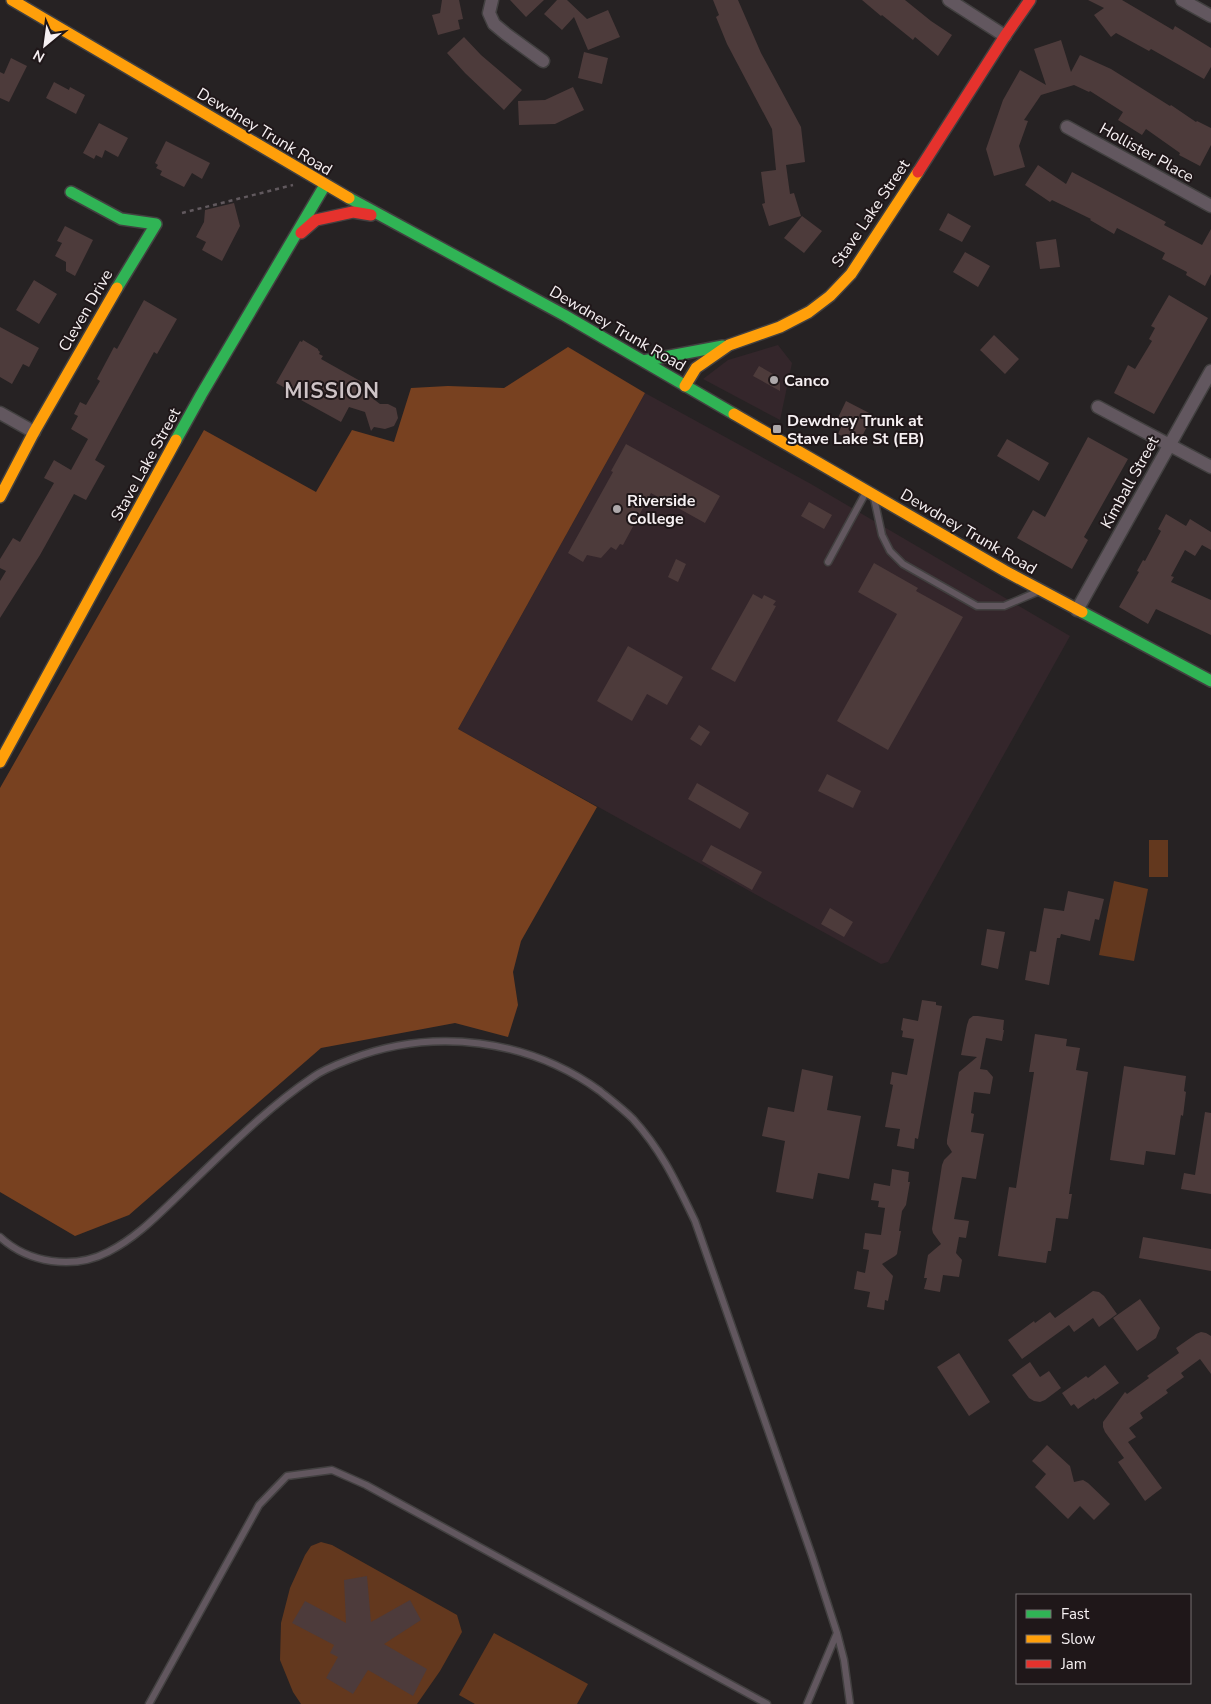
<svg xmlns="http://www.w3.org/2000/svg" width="1211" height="1704" viewBox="0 0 1211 1704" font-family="'Nunito Sans',sans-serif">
<rect width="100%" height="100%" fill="#262223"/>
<path fill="#34262b" d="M778,345L792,363L780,420L703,379L728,360Z
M645,393L811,484L1070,636L888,962L881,964L458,729Z"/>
<path fill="#63381e" d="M1149,840H1168V877H1149Z
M1114,881L1148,889L1134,961L1099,955Z
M321,1542L332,1545L457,1615L462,1632L440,1671L417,1704H301L293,1692L280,1660L281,1623L290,1588L305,1555L311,1546Z
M494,1633L588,1684L577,1704H475L459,1695Z"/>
<path fill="#784120" d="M568,347L645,393L458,729L597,807L521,941L513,972L518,1005L508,1037L455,1023L321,1048L129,1215L75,1236L0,1192V788L204,430L316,492L352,430L394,442L411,388L448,386L504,388Z"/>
<path fill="#4d3b3b" d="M442,0H459L463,19L458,20L460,29L438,35L432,15L440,13Z
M510,0H544L526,17Z
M557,0H567L587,19L608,10L620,37L588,50L574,17L562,30L544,14Z
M713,0H738L761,53L801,127L805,162L786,165L790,194L794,193L801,216L769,226L762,204L765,203L761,172L776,170L772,129L727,44L716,17L719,15Z
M862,0H905L931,21L952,35L938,56L915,37L913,40L882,15L881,16Z
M1088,0H1122L1173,30L1175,26L1211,48V67L1204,79L1151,49L1149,51L1116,33L1111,37L1094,15L1104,8Z
M464,37L481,55L522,90L504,110L465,73L447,53Z
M1061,40L1071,72L1080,55L1111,69L1170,106L1171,105L1196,122L1197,121L1211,128V145L1200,166L1179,155L1180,153L1146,129L1142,135L1118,120L1123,112L1090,91L1089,92L1074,85L1041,95L1024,120L1028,121L1019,146L1025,167L994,176L986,149L1003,100L1020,70L1046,85L1034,49Z
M584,52L608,58L602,84L578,78Z
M11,58L27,66L9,102L0,98V72L4,74Z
M54,82L69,90L70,87L85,95L76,114L46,98Z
M573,87L584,110L555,124L519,125L518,101L545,100Z
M99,123L128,138L118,157L105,150L102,158L96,155L94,159L83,153Z
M166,141L210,163L202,179L192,173L184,187L160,175L162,171L156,168L158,165L155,163Z
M1038,165L1066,184L1072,172L1166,222L1164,225L1202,245L1211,229V274L1205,286L1186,275L1187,272L1162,259L1165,253L1117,228L1114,234L1090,220L1091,219L1052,200L1050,202L1025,185Z
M234,203L240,226L222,261L202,250L206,242L196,237L204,222L205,210Z
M948,213L971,226L962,242L939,230Z
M802,216L822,231L804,253L784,238Z
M65,226L93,240L75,276L66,271V262L55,256L62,243L57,241Z
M1056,239L1060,267L1040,269L1036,242Z
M965,252L990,266L978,287L953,272Z
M34,280L57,294L39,324L16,310Z
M1169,295L1208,318L1154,414L1114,393L1128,365L1135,369L1152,341L1149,339L1155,328L1151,326Z
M144,300L177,319L157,354L154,352L95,460L105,466L86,500L74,494L40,555L0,618V581L6,571L0,568V559L13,538L20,542L54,483L44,478L54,460L71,470L88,439L71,429L78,416L74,414L80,402L86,405L100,381L97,379L114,347L117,349Z
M0,327L39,348L29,367L23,364L12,384L0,377Z
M994,335L1019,359L1005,374L980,350Z
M303,340L318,349V350L320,352L319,354L323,356L321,359L362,382L359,388L380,404H388L396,408L398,418L394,426L385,429L374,427L371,431L365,412L349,407L341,422L301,400L302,397L276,383L300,341L302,342Z
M759,366L780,378V391L753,376Z
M846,401L873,415L858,444L838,434L842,425L836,422Z
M1088,437L1128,459L1084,537L1088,540L1072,569L1017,538L1033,510L1045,517Z
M1007,439L1049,463L1039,481L997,456Z
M626,444L720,496L705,523L651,493L623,545L620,544L616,550L611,547L601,558L587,555L583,562L568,553L613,472L611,471Z
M809,502L832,515L824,529L801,516Z
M1166,514L1186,526L1190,519L1211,532V550L1202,545L1195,556L1185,550L1171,576L1174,577L1171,582L1211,600V635L1156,609L1148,624L1119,607L1139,572L1137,571L1143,560L1145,561L1161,531L1158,529Z
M676,559L686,564L678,582L668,577Z
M874,563L918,588L916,591L963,617L888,750L837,721L897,614L858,592Z
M753,594L762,599L764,595L776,601L773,605L776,606L735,682L711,669Z
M628,646L683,677L667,705L647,694L632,721L597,701Z
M699,725L710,732L701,746L690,739Z
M827,774L861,791L853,808L818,791Z
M697,783L749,813L740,829L688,799Z
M711,845L762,872L752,890L702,861Z
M1068,891L1104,899L1099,920L1095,919L1090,941L1061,934L1060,938H1057L1049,985L1025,980L1030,951L1036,952L1044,908L1064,911Z
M830,908L853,922L844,937L821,924Z
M987,929L1005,932L998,969L981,965Z
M922,1000L936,1002V1005L942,1006L918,1139L915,1138L914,1149L897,1146L900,1129L885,1127L893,1085L890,1084L892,1072L907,1075L914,1039L902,1037L903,1031L901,1030L903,1018L918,1021Z
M973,1016H978L1004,1020L1003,1030H1004L1002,1041L986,1038L980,1069L987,1070L993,1077L990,1094L974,1092L971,1113L974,1114L971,1132L984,1134L976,1179L962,1177L954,1219L969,1221L966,1238L959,1237L956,1253L962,1260L959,1277L943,1275L940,1292L924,1289L927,1278H924L928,1255L941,1244L933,1233L932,1229L942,1165L944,1160L952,1152L947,1144V1140L959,1072L977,1057L961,1055L967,1025L969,1019Z
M1035,1034L1067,1039L1066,1046L1080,1048L1076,1070L1088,1072L1069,1194H1072L1068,1219L1056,1218L1051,1251H1048L1046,1263L998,1256L1009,1187L1016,1188L1034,1072H1029Z
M1124,1066L1186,1076L1184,1091L1186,1092L1183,1116L1181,1115L1175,1155L1146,1151L1144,1165L1110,1160Z
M802,1069L833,1076L827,1110L861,1116L849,1179L818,1173L813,1199L776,1192L785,1141L762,1136L768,1107L794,1112Z
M1205,1112L1211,1113V1194L1181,1189L1184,1173L1195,1175Z
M892,1169L909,1172L908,1182H910L906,1205L902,1211L899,1231H901L897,1254L895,1256L882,1264L893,1276L888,1301L885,1300L884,1310L867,1307L870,1292L854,1289L857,1271L865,1273L869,1250L863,1249L865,1233L881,1235L885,1208L878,1207L879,1201L871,1200L874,1183L890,1186Z
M1143,1237L1211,1249V1271L1139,1258Z
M1093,1291L1099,1292L1104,1296L1117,1314L1099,1327L1093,1318L1074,1332L1069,1325L1022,1359L1008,1340L1034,1321L1035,1323L1050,1312L1055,1318Z
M1140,1299L1160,1328L1156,1338L1137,1351L1113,1318Z
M1201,1332L1206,1333L1211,1336V1374L1200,1359L1181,1373L1184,1377L1166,1390L1168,1393L1140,1413L1143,1418L1129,1428L1136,1437L1128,1442L1162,1488L1145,1501L1118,1462L1124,1458L1105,1432L1103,1427V1422L1125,1392L1127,1394L1149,1378L1147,1376L1179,1353L1176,1348L1196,1334Z
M959,1353L990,1402L969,1416L937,1367Z
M1030,1362L1040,1377L1049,1371L1061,1388L1045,1400L1040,1402L1034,1401L1029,1398L1012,1375Z
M1105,1365L1119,1383L1095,1400L1094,1398L1078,1409L1074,1404L1071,1406L1062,1393L1086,1376L1088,1378Z
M1047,1445L1070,1466L1074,1482L1083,1480L1088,1483L1110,1504L1094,1520L1080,1506L1068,1519L1035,1487L1046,1474L1032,1461Z
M367,1576L371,1622L410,1600L421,1620L384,1644L427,1669L413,1696L368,1670L353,1694L326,1678L338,1657L330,1653L334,1645L292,1623L305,1601L346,1623L344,1580Z"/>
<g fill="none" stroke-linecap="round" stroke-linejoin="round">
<g stroke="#424040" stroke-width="9">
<path id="lane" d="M874,498L882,535L890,551L903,564L977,606H1004L1037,592
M828,562L866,492
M0,1237C28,1263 73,1270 108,1252C136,1238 158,1215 181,1193C223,1153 264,1110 313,1077C324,1069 338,1064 351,1059C434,1027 528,1039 600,1091C611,1100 623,1109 633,1119C662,1151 676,1182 695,1221L812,1556L837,1633L844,1660L850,1704
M149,1704L259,1505L287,1476L332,1470L366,1485L767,1704
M807,1704L837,1633"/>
</g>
<g stroke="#424040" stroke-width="15">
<path id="street" d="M492,0L489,13L494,24L506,34L543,61
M949,0L1005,36
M1182,0L1211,16
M1067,127L1211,206
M1098,407L1211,467
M0,413L34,432
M1077,610L1211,371"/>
</g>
<g stroke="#424040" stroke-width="14">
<path id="fast" d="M71,192L121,219L156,224L117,288
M349,198L564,315L734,414
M643,361L723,346
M176,440L201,395L325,185
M1082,612L1211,681"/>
</g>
<g stroke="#424040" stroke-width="14">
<path id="slow" d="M12,0L349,198
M685,386L696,368L729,345L780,327L809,312L830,296L851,274L918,172
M734,414L1005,571L1082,612
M0,497L34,432L117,288
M0,762L176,440"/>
</g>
<g stroke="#424040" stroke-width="14">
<path id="jam" d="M918,172L1005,36L1030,0
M301,233L316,220L353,212L371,215"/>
</g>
<path stroke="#61595e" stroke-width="2.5" stroke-dasharray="4 4" stroke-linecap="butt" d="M182,213L293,185"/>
<use href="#lane" stroke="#62575f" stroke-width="6"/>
<use href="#street" stroke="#62575f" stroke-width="12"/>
<use href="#fast" stroke="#30b455" stroke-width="11"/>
<use href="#slow" stroke="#ff9f0a" stroke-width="11"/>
<use href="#jam" stroke="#e5322d" stroke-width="11"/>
</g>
<g fill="#ada8aa" stroke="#1f1719" stroke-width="2">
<circle cx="774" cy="380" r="5"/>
<rect x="772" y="424" width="10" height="10" rx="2.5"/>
<circle cx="617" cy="509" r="5"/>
</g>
<g text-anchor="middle" stroke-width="4" stroke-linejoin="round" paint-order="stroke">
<g font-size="16" fill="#f6f0f2" stroke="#1f1719">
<text transform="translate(265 131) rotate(31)" y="6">Dewdney Trunk Road</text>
<text transform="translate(1147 152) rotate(29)" y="6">Hollister Place</text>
<text transform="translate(870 213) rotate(-56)" y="6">Stave Lake Street</text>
<text transform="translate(85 310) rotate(-60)" y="6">Cleven Drive</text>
<text transform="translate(618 328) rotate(30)" y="6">Dewdney Trunk Road</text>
<text transform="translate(145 464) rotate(-61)" y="6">Stave Lake Street</text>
<text transform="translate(1129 482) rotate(-61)" y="6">Kimball Street</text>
<text transform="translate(969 531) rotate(30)" y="6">Dewdney Trunk Road</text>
</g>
<g font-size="16" font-weight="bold" fill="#f6f0f2" stroke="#1f1719" text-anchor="start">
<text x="784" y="386">Canco</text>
<text x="787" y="426">Dewdney Trunk at<tspan x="787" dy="18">Stave Lake St (EB)</tspan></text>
<text x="627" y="506">Riverside<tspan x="627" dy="18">College</tspan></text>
</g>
<g font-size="21" font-weight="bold" letter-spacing="1" fill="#cec3c6" stroke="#1f1719">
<text x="332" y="398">MISSION</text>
</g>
</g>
<rect x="1016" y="1594" width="175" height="90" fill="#1f1719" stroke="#756e70"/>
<rect x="1026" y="1610" width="25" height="8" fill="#30b455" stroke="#756e70"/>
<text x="1061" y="1619" font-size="15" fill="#f6f0f2">Fast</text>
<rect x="1026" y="1635" width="25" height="8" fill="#ff9f0a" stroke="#756e70"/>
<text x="1061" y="1644" font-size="15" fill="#f6f0f2">Slow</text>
<rect x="1026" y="1660" width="25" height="8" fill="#e5322d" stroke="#756e70"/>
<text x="1061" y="1669" font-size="15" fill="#f6f0f2">Jam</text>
<g transform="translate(45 45) rotate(209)" stroke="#1f1719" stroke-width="4" paint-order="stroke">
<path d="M0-4L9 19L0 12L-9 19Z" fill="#f6f0f2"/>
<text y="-8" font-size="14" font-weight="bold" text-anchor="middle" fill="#f6f0f2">N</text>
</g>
</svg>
